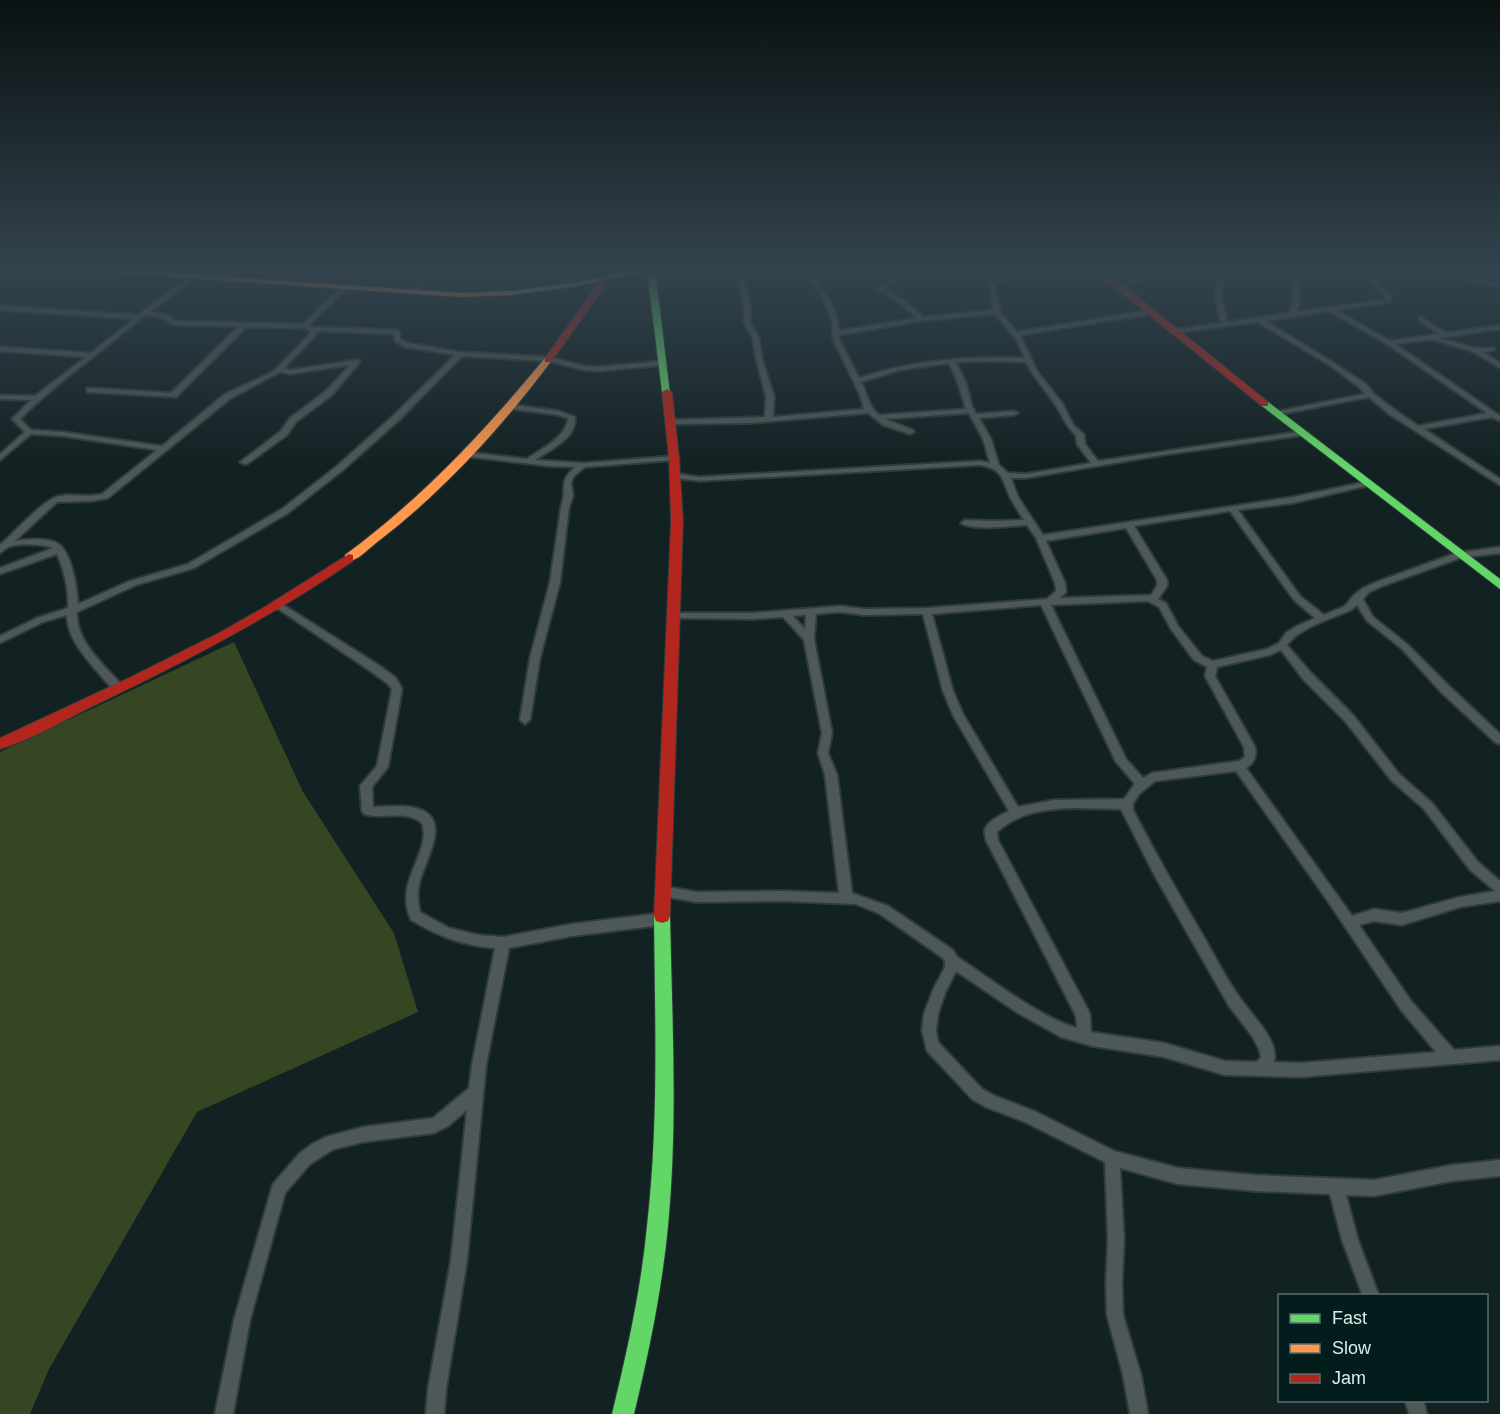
<svg xmlns="http://www.w3.org/2000/svg" width="1500" height="1414" viewBox="0 0 1500 1414" font-family="Helvetica,sans-serif">
<rect width="100%" height="100%" fill="#122121"/>
<path fill="#364622" d="M234,642L303,792L394,933L418,1012L197,1112L49,1369L30,1414H0V752Z"/>
<g fill="none" stroke-linecap="round" stroke-linejoin="round">
<g stroke="#303b3b" stroke-width="4">
<path id="street" d="M7,269H14L0,277V273Z
M233,269H240L224,280H220V278Z
M429,269H435L416,294H412L411,293Z
M731,269H737L741,273L772,269H786L742,276L751,310L750,322L759,338L762,359L774,396L773,417L864,409L860,395L833,339L832,321L821,294L803,269H809C823,288 837,307 839,331L917,318L896,300L876,289L908,269H915L884,289L900,298L924,317L993,310L989,282L1031,269H1039L994,284L1000,312L1017,332L1151,310L1154,312L1151,314L1020,335L1037,371L1062,403L1074,426L1084,434L1085,444L1098,461L1304,431L1308,433L1304,435L1162,455L1026,478H1011L1018,497L1043,535L1293,497L1370,481V485L1293,503L1238,510L1300,596L1324,615L1345,606L1354,595L1363,588L1379,581L1456,553L1500,547V553L1460,558L1385,585L1369,592L1363,599L1373,617L1407,644L1449,686L1500,734V744L1496,743L1441,692L1401,648L1367,621L1357,605L1351,610C1331,619 1300,627 1287,645L1311,673L1353,715L1399,774L1432,803L1478,862L1500,881V901L1460,907L1402,925L1374,921L1359,925L1411,1001L1454,1050L1500,1046V1060L1301,1077L1225,1075L1164,1057L1092,1046L1061,1037L1018,1013L956,971L945,993L938,1014L936,1030L938,1042L982,1089L995,1096L1034,1111L1114,1151L1178,1168L1255,1175L1374,1180L1452,1165L1500,1160V1176L1452,1181L1374,1196L1346,1195L1358,1240L1379,1296H1363L1342,1240L1330,1194L1255,1191L1178,1184L1120,1168L1124,1239L1122,1283L1123,1315L1141,1375L1148,1414H1130L1123,1375L1107,1315L1106,1283L1108,1239L1105,1162L1025,1122L986,1107L972,1099L927,1051L922,1030L924,1014L933,990L945,967V962L943,958L880,914L856,904L783,901L696,902L662,896L658,895L656,891L658,887L662,886L696,892L783,891L839,893L825,775L818,753L822,733L804,640L783,617L753,619L674,618L671,617L669,615L671,613H753L840,606L864,609L927,608L1047,599L1056,591L1055,583L1036,538L1027,525C1010,526 974,531 961,523L965,520L994,521L1024,520C1019,513 1015,506 1011,499C1001,479 1005,470 980,465L700,481L675,478L674,476L678,474L700,477L980,461L990,463L983,439L969,413L885,419L913,430L914,432L910,434L883,425L868,413L750,423L668,424V420H671L765,417L766,396L756,359L753,338L744,322L745,310L736,275ZM995,314L1017,340L1025,358C968,356 913,360 859,378L839,339V335L920,321ZM986,361L1026,362C1033,377 1045,389 1054,403C1062,414 1065,426 1076,435L1077,444L1091,463L1026,474L1008,473L999,465L991,439L979,418L1014,415L1018,413L1014,411L976,414L972,406L966,383L956,362ZM949,363L958,383L966,409L879,415C869,407 867,394 861,382L900,370ZM1230,511L1294,600L1315,618L1297,626L1286,633L1279,643L1267,649L1213,661L1202,656L1178,626L1166,603L1158,599L1167,586V580L1134,526ZM1126,528L1157,580V586L1151,595L1060,598L1066,592L1065,583L1046,541ZM1148,601L1159,607L1171,629L1194,660L1207,667L1205,676L1244,747L1245,757L1239,761L1152,773L1143,778L1126,759L1051,605ZM1041,605L1116,762L1135,784L1124,799L1054,800L1018,807L963,714L953,691L932,614ZM840,612L864,615L923,614L943,691L953,715L1009,811C1002,815 987,821 985,830C984,833 986,837 986,840L1076,1016L1077,1028C1039,1017 991,979 957,957L953,950L888,906L852,893L837,775L828,753L832,733L814,639L816,614ZM806,615L805,629L793,616ZM1281,650L1303,679L1345,721L1391,780L1424,809L1470,870L1495,891L1460,897L1402,913L1374,909L1352,916L1246,768C1254,763 1257,756 1255,747L1215,676L1217,667L1270,655ZM1236,771L1325,897L1401,1010L1436,1052L1301,1063L1274,1062C1279,1042 1257,1021 1246,1006C1230,986 1218,962 1205,939C1180,897 1156,854 1133,810V804L1139,794L1155,781ZM1074,808L1121,809L1155,876L1229,1006L1252,1036L1259,1049L1261,1057L1257,1062L1225,1061L1164,1043L1091,1032L1090,1015L1088,1010L998,840L997,832C1019,812 1045,809 1074,808Z
M1135,269H1141L1140,281L1118,288V286L1135,279Z
M1211,269H1217L1223,282L1221,293L1227,322L1289,313C1298,297 1289,286 1295,274L1292,269H1298L1301,274C1295,286 1304,297 1296,312L1385,300V297L1378,290L1363,269H1369L1382,288L1391,296L1390,302L1336,310L1390,341L1439,334L1419,320V318L1421,317L1446,333L1500,325V329L1438,338L1475,348H1494V350L1483,352L1500,363V368L1474,352L1432,339L1395,344L1500,416V421L1492,417L1424,429L1500,479V485L1389,414L1369,397L1276,415L1275,413L1279,411L1365,394L1360,388L1331,366L1258,322L1172,333V331L1174,330L1221,323L1214,293L1217,282ZM1329,311L1387,344L1487,413L1418,426L1395,410L1373,393L1366,384L1335,364L1266,321Z
M1440,269H1446L1450,275L1456,276L1500,283V287L1446,277Z
M193,275L196,277L195,278L150,312L167,315L176,321L303,324L344,285L347,287L309,325L313,327L397,330L400,332V339L407,343L460,352L549,357L584,366L599,367L663,361L666,363L663,365L599,371L584,370L549,361L462,356L399,420L343,470L288,513L194,568L136,585L77,612C75,641 104,665 122,685L123,688L118,692L114,691C98,671 66,642 67,615L43,622L0,643V636L37,618L68,608C69,590 64,570 57,554L0,574V568L53,548C44,544 18,543 8,547C5,549 3,551 0,553V545C13,534 44,499 59,496C73,493 88,498 102,494L157,450L63,436L31,434L0,460V454L25,432L12,419L31,400L0,399V395L35,396L86,357L0,351V347L91,353L134,319L0,310V306L138,315ZM145,315L163,318L174,325L239,326L171,393L90,388H87V392L176,397L246,327L304,328L309,330L311,333L273,372L225,394L162,446L63,432L31,430L20,419C58,381 104,350 145,315ZM316,331L394,334L395,341L405,347L455,355L393,416L337,466L282,509L188,564L130,581L78,604C77,589 72,551 57,543C45,537 28,539 15,541L57,502L92,501L108,498L231,398L280,372L290,374L350,365L326,391L290,418L281,431L240,462L244,464H247L287,435L296,422L332,395L360,362L357,360L290,370L284,368L313,338L317,333Z
M507,404L559,411L575,417C577,438 550,450 535,460L583,463L675,456L679,458L675,460L585,467L574,476L571,482L573,496L569,507L560,582L540,658L530,720L525,724L520,720L530,658L550,582L561,507C568,488 557,483 575,467L548,466L463,456L462,454L466,452L527,459C541,448 566,439 568,418L558,415L507,408Z
M277,601L380,666L396,678L402,689L388,767L372,787L373,807C386,807 399,805 411,807C457,815 424,859 419,885C417,894 418,903 420,912L449,928L478,935L503,937L572,924L662,913L666,915L668,919L666,923L662,925L572,936L509,948L486,1065L467,1260L446,1389L444,1414H426L428,1389L451,1260L467,1110L448,1126L434,1133L363,1142L334,1149L310,1164L285,1193L250,1320L233,1414H215L234,1320L273,1184L299,1154L312,1144L326,1137L363,1127L433,1118L469,1088L472,1065L495,948C460,945 441,937 411,920C393,881 432,854 422,823C406,809 383,820 364,814L362,811L360,786L377,766L392,689L388,684L372,672L274,606L272,604L274,602Z
M1405,1400H1423L1427,1414H1409Z"/>
</g>
<g stroke="#303b3b" stroke-width="2">
<path id="fast" d="M637,269H655L670,394L662,392L647,271L578,286L511,295L507,293L511,291L578,282Z
M1262,402H1268L1500,579V589L1262,406Z
M662,909L668,911L670,916C672,1019 678,1123 668,1226C662,1289 649,1352 634,1414H612C627,1352 641,1290 647,1226C659,1123 655,1019 654,916L656,911Z"/>
</g>
<g stroke="#303b3b" stroke-width="2">
<path id="slow" d="M81,269H114L461,293L511,291L515,293L511,295L461,297L85,271Z
M545,358L552,360C502,427 443,492 376,543C367,550 356,563 345,561V555C421,499 485,431 545,358Z"/>
</g>
<g stroke="#303b3b" stroke-width="2">
<path id="jam" d="M1080,269H1089L1123,285L1268,402V406H1262L1117,289Z
M603,277L610,279L551,362H545V358Z
M667,389L672,392L679,458L683,521L670,916L668,921L662,923L656,921L654,916L671,521L669,458L662,392Z
M349,554L353,555V561C273,616 187,661 99,703C68,718 33,739 0,749V738L129,678L219,633L263,608Z"/>
</g>
<use href="#street" fill="#4e5858" fill-rule="evenodd"/>
<use href="#fast" fill="#63d668" fill-rule="evenodd"/>
<use href="#slow" fill="#ff974d" fill-rule="evenodd"/>
<use href="#jam" fill="#b3261e" fill-rule="evenodd"/>
</g>
<linearGradient id="sky" x2="0" y2="1"><stop stop-color="#0a1212"/><stop offset="0.58" stop-color="#33434e"/><stop offset="1" stop-color="#33434e" stop-opacity="0"/></linearGradient>
<rect width="1500" height="467" fill="url(#sky)"/>
<rect x="1278" y="1294" width="210" height="108" fill="#031d1d" stroke="#596f6f" stroke-width="1.5"/>
<rect x="1290" y="1314" width="30" height="9" fill="#63d668" stroke="#596f6f" stroke-width="1.5"/>
<text x="1332" y="1324" font-size="18" fill="#dbeae9">Fast</text>
<rect x="1290" y="1344" width="30" height="9" fill="#ff974d" stroke="#596f6f" stroke-width="1.5"/>
<text x="1332" y="1354" font-size="18" fill="#dbeae9">Slow</text>
<rect x="1290" y="1374" width="30" height="9" fill="#b3261e" stroke="#596f6f" stroke-width="1.5"/>
<text x="1332" y="1384" font-size="18" fill="#dbeae9">Jam</text>
</svg>
